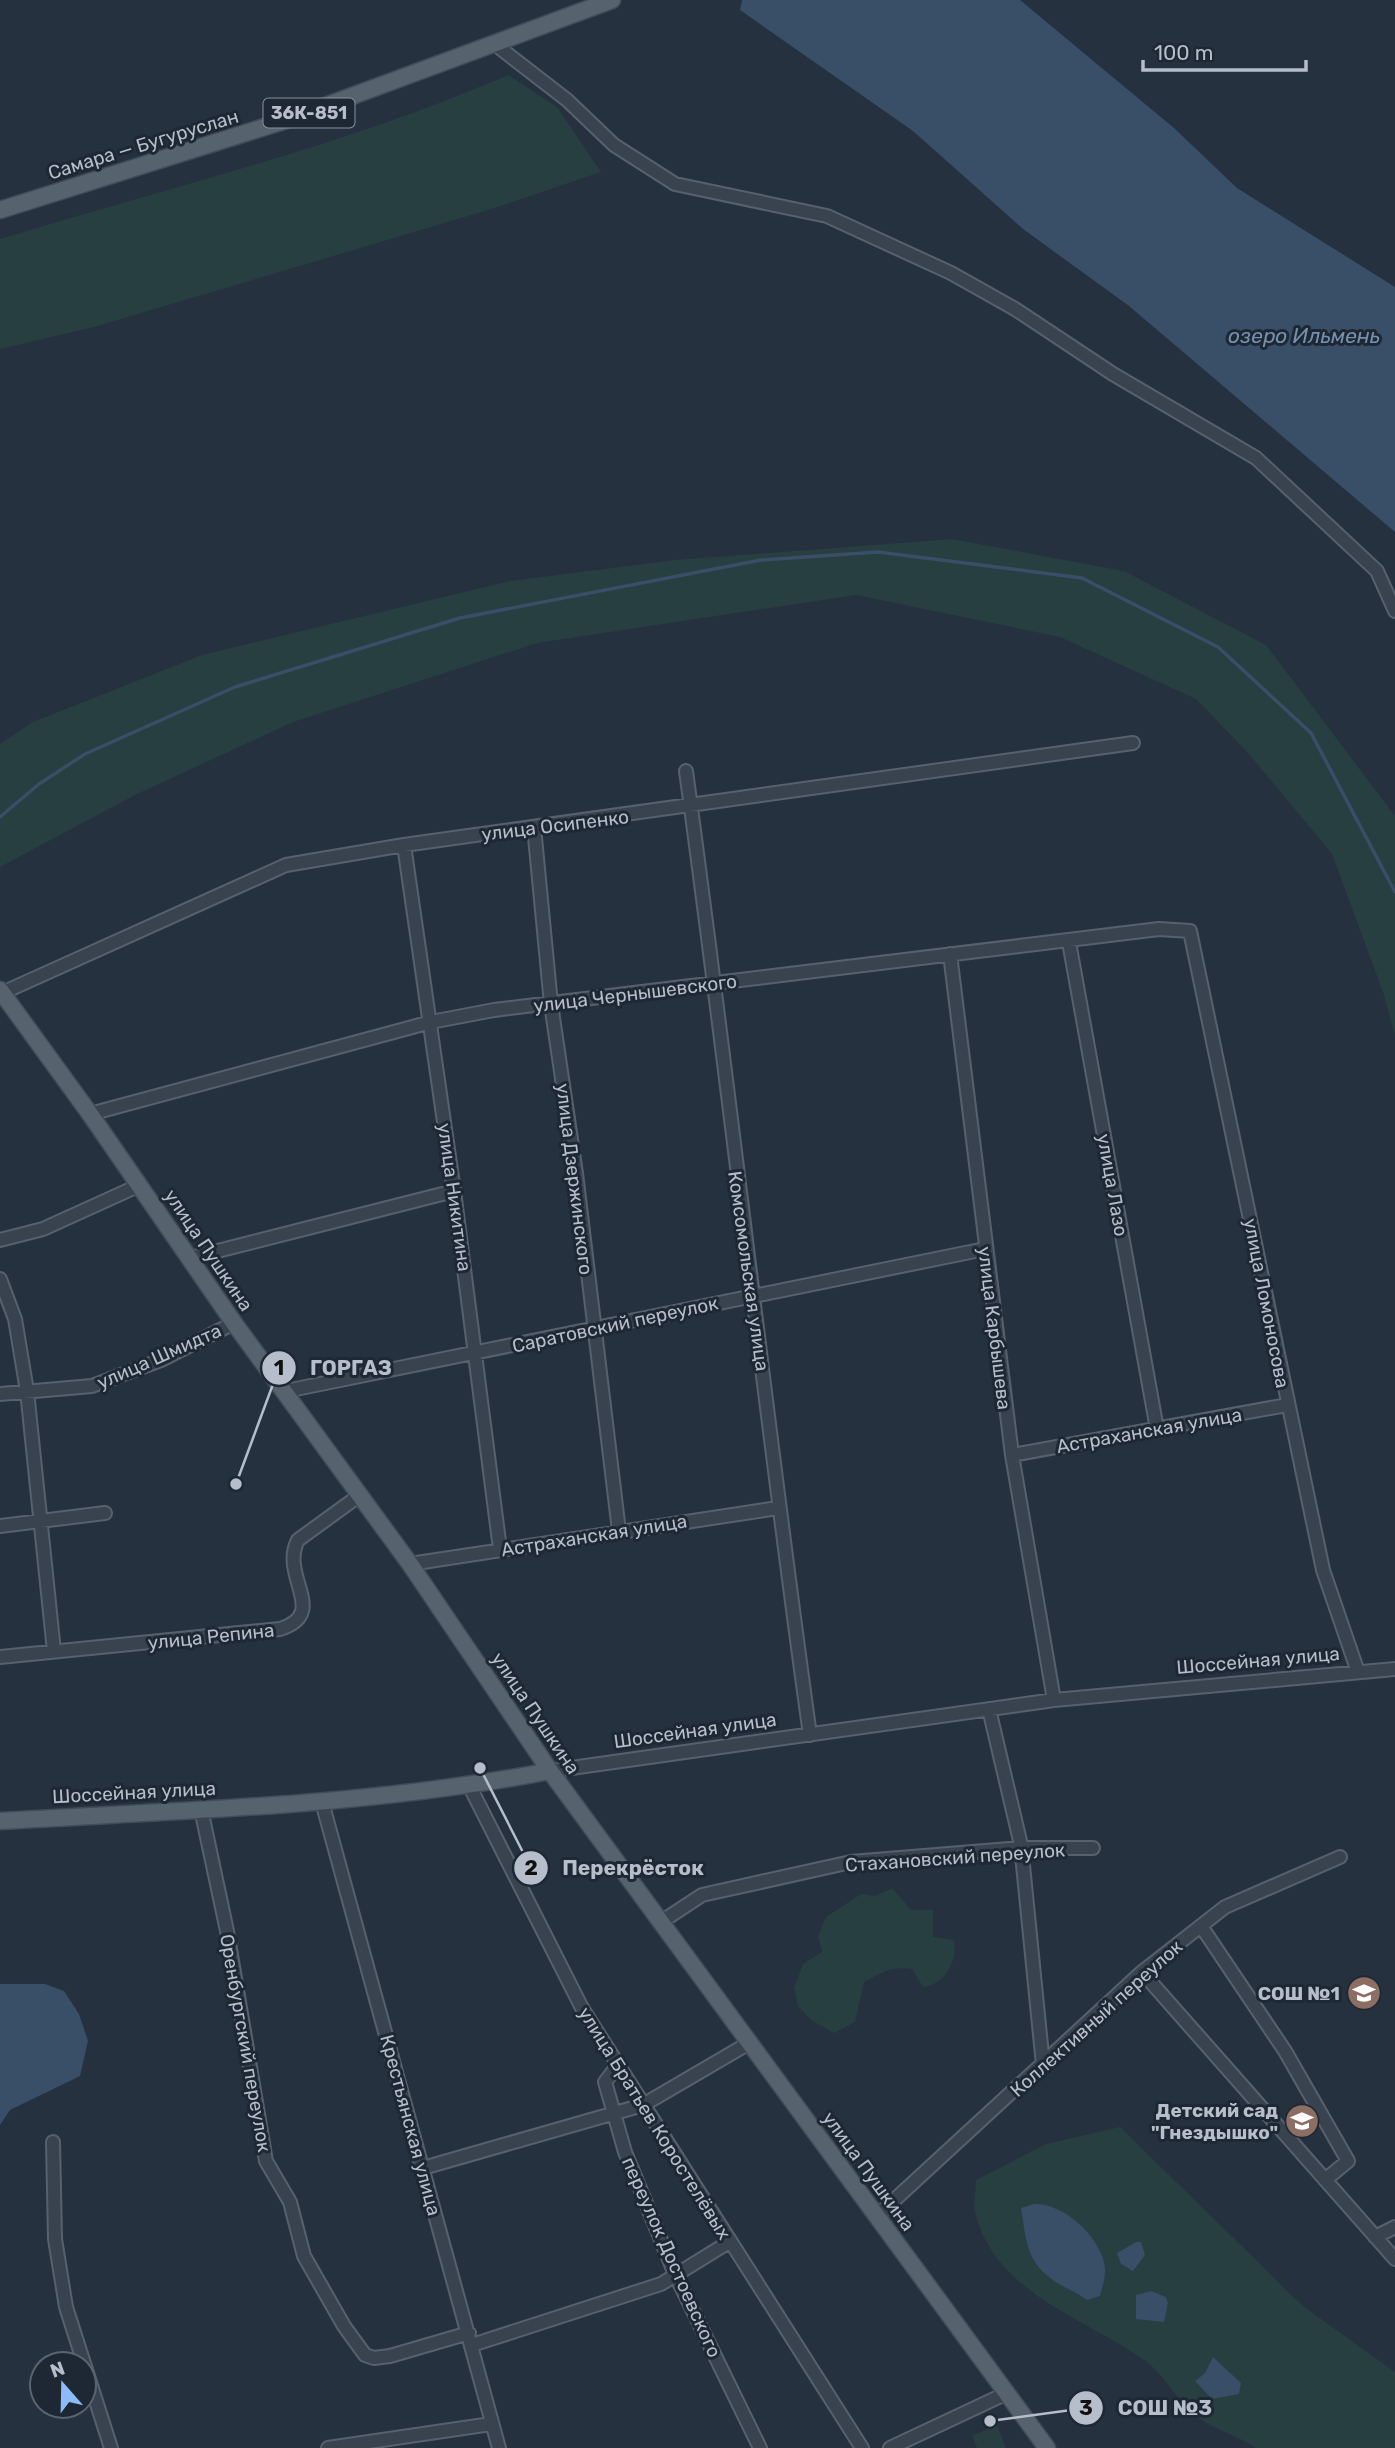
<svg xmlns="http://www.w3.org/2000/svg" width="1395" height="2448" viewBox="0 0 1395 2448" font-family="Rubik,sans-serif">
<rect width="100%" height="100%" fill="#25313f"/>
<path fill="#273f40" d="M508,75L557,107L601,172L495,208L94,327L0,349V239C170,187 345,146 508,75Z
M952,539L1124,571L1266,645L1395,816V1036L1384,995L1332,854L1249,754L1196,699L1060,637L856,595L537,643L293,722L135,795L0,867V744L33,722L202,655L510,581L675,560Z
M892,1888L911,1910H933V1937L954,1940C958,1961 945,1985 923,1987L912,1969C893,1966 880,1973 864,1982L855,2022L834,2033L811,2020L798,2006L794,1988L803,1964L822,1952L818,1936L826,1917L861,1894L875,1896Z
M1120,2127L1303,2306L1395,2372V2448H1256C1237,2435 1210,2428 1195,2415C1176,2399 1164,2374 1144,2360C1084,2317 995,2294 975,2212C973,2203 976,2190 976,2180L1046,2144Z
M997,2425L1006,2448H977L972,2436Z"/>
<path fill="#394e67" d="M742,0H1020L1174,128L1237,188L1395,287V532L1129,306L1023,229L913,131L740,10Z
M0,1984H45L64,1991L79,2014L88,2041L80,2076L10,2110L0,2125Z
M1034,2204C1063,2203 1097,2234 1104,2262C1107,2273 1103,2285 1100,2296L1087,2300C1075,2291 1061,2287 1049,2277C1025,2258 1026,2236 1021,2208Z
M1136,2242H1141L1145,2255L1133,2271L1121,2264L1117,2253Z
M1151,2291L1166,2297L1168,2303L1164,2322L1136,2319V2295Z
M1213,2357L1241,2383L1239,2394L1212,2399L1195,2381L1205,2373Z"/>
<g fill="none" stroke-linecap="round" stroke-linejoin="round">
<path stroke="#394e67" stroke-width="3.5" d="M0,817L39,784L85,754L235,687L460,618L761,560L878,552L1082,578L1218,647L1311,733L1395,892"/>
<g stroke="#57616d" stroke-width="16">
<path id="minor" d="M496,45L567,100L614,145L675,184L827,216L951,273L1015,309L1113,374L1256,458L1377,571L1395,611
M686,771C730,1092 765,1414 810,1735
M534,827L551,1004L576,1173L619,1531
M404,845L454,1191L500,1549
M1069,942L1157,1429
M950,954L1012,1455L1054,1700
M2,993L286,865L404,845L1133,743
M90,1114L431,1022L494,1010L1159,929L1190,931L1323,1570L1358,1672
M0,1240L43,1229L140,1185
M190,1258L454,1191
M0,1279L15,1319L27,1391L54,1651
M286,1391L985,1249
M0,1394L92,1386L161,1360L234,1323
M1012,1455L1287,1405
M0,1526L105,1513
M410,1564L778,1508
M0,1657L280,1629C330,1613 279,1576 298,1540L360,1495
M989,1709L1021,1845L1043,2065
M550,1771L1054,1700L1395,1669
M470,1787L582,2008L862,2448
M322,1802L499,2448
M201,1809L227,1931L266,2161L290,2202L304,2256L344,2326L365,2355L374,2358L390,2356L469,2333
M661,1922L702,1895L851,1862L1021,1848H1093
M1201,1926L1285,2051L1348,2161L1325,2180
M1142,1972L1395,2259
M618,2065L605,2082L625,2152L675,2274L760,2448
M53,2142L55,2239L66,2307L111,2448
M423,2168L643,2105L749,2043
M877,2216L1142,1972L1225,1907L1340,1857
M1375,2237L1395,2227
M472,2345L661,2284L729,2242
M328,2448L491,2424
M890,2448L1007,2393"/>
</g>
<g stroke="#424c58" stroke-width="19">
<path id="major" d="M0,210L290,119L612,0
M0,990L90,1114L234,1323L410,1564L550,1771L1047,2448
M0,1821C184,1810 369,1806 550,1771"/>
</g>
<use href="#minor" stroke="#39434f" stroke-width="12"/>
<use href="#major" stroke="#57626f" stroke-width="16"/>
</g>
<defs>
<g id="school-disc" transform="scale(1.75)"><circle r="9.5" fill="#8d6e63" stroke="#1e2834"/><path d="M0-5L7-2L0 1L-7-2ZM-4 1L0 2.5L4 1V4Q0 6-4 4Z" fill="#fff"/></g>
</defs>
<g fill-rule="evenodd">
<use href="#school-disc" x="1364" y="1993"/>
<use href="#school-disc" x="1302" y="2121"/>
</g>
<g text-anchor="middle" stroke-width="6" stroke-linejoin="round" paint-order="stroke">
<rect fill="#1e2834" stroke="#88919d" stroke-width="2" x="263.5" y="98.5" width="91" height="29" rx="5"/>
<g font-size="18" font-weight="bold" fill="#b5beca">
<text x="309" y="119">36К-851</text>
</g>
<g font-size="19" fill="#b5beca" stroke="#1e2834">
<text transform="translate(143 144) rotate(-17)" y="7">Самара — Бугуруслан</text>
<text transform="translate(555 825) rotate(-7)" y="7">улица Осипенко</text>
<text transform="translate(635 993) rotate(-7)" y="7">улица Чернышевского</text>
<text transform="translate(575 1179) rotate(83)" y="7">улица Дзержинского</text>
<text transform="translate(1113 1185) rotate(80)" y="7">улица Лазо</text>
<text transform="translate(455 1197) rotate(82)" y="7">улица Никитина</text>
<text transform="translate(209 1250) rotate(56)" y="7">улица Пушкина</text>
<text transform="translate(749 1271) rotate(82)" y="7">Комсомольская улица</text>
<text transform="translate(1267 1303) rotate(79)" y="7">улица Ломоносова</text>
<text transform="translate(615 1324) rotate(-12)" y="7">Саратовский переулок</text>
<text transform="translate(995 1328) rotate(83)" y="7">улица Карбышева</text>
<text transform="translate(159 1356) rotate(-24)" y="7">улица Шмидта</text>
<text transform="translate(1149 1430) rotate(-10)" y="7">Астраханская улица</text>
<text transform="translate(594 1535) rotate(-9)" y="7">Астраханская улица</text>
<text transform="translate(211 1636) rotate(-6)" y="7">улица Репина</text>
<text transform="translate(1258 1660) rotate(-5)" y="7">Шоссейная улица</text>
<text transform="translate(536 1713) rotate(56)" y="7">улица Пушкина</text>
<text transform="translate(695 1730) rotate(-8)" y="7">Шоссейная улица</text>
<text transform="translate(134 1792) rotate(-3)" y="7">Шоссейная улица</text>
<text transform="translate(955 1857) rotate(-4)" y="7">Стахановский переулок</text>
<text transform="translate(1096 2018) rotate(-42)" y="7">Коллективный переулок</text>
<text transform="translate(246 2043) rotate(80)" y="7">Оренбургский переулок</text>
<text transform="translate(655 2123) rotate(58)" y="7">улица Братьев Коростелёвых</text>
<text transform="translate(411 2125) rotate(75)" y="7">Крестьянская улица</text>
<text transform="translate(869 2171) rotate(54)" y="7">улица Пушкина</text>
<text transform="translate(672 2257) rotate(66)" y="7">переулок Достоевского</text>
</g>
<g font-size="19" font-weight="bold" fill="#b5beca" stroke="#1e2834" text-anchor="end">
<text x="1340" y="2000">СОШ №1</text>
<text x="1278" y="2117">Детский сад<tspan x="1278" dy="22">"Гнездышко"</tspan></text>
</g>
<g font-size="21" font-style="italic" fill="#7690ad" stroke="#1e2834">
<text x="1304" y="343">озеро Ильмень</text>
</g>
</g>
<path fill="none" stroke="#b5beca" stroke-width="2.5" d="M236 1484L279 1368M480 1768L531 1868M990 2421L1086 2408"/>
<g fill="#b5beca" stroke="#1e2834" stroke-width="2.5">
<circle cx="236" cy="1484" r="7"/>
<circle cx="480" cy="1768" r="7"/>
<circle cx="990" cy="2421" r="7"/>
<circle cx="279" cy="1368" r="18"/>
<circle cx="531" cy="1868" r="18"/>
<circle cx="1086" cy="2408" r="18"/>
</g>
<g font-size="21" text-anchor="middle" font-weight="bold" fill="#111">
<text x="279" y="1375">1</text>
<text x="531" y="1875">2</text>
<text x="1086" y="2415">3</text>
</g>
<g font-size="21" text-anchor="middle" font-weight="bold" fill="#b5beca" stroke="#1e2834" stroke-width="6" stroke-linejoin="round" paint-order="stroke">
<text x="351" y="1375">ГОРГАЗ</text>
<text x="633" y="1875">Перекрёсток</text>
<text x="1165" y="2415">СОШ №3</text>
</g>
<g transform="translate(63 2385) rotate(340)"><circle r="33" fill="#1e2834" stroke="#5a6470" stroke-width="2"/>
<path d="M0-5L12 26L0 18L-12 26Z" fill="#8dbbf8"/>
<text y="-10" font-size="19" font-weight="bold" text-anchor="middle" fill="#b5beca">N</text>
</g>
<path d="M1143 60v10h163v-10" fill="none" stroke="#b5beca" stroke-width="3.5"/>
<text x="1154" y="60" font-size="21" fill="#b5beca" stroke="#1e2834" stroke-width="5" paint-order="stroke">100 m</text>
</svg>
